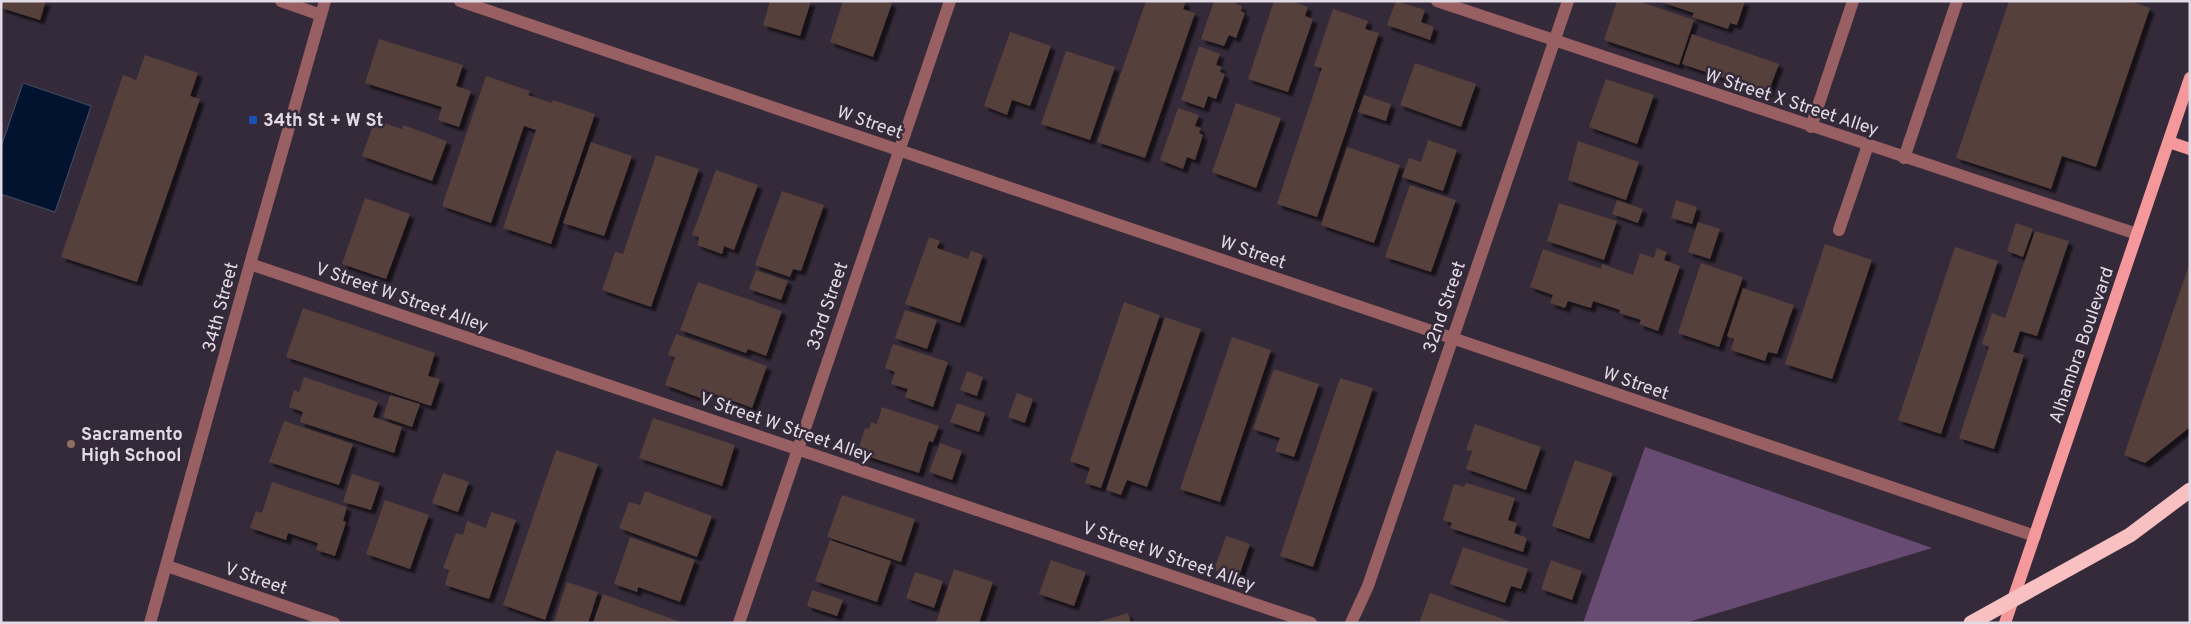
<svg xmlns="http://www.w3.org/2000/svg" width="2191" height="624" viewBox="0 0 2191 624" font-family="Overpass,sans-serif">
<defs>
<filter id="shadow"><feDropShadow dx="4.5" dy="4.5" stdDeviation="1" flood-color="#0009"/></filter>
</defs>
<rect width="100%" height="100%" fill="#352a39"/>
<path fill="#684b72" d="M1645,447L1932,548L1685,623H1583Z"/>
<path fill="#01132e" stroke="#444f65" d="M23,83L91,106L55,212L1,194V147Z"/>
<path fill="#553f3b" filter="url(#shadow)" d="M1,1H46L40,20L1,8Z
M770,1H811L800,36L763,25Z
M843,1H886L892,3L873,57L830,42Z
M1146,1H1186L1183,9L1195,13L1145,158L1097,142Z
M1214,1H1237L1236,4L1242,6L1241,11L1245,13L1236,38L1229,35L1224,46L1201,39Z
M1274,1H1291L1308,7L1305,16L1313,19L1288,92L1248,79Z
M1396,1L1425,10L1421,22L1434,27L1430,40L1387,25Z
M1617,1H1638L1694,20L1679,65L1604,40Z
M1658,1H1745L1737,25L1730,23L1728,29L1692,17L1694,13Z
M2009,1H2130L2150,8L2096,167L2062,156L2051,189L1956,158Z
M1333,9L1368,21L1365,29L1379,33L1317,217L1277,204L1322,68L1314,66Z
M1010,32L1051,46L1030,106L1012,100L1007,115L984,106Z
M1692,34L1779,64L1768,93L1682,64Z
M379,39L463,65L456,86L471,91L459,127L438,120L442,107L365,83Z
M1199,46L1220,54L1216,65L1222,67L1220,72L1225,74L1216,99L1208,96L1204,108L1181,100Z
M1066,51L1115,67L1090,140L1041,124Z
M145,55L198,73L190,96L200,99L137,282L61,257L123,75L136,80Z
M1415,63L1476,84L1461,127L1400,105Z
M486,76L530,91L528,95L552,103L553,100L595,114L551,244L503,228L536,130L524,126L491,223L442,206Z
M1606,79L1654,95L1637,144L1589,127Z
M1364,95L1391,104L1386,121L1358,112Z
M1236,103L1281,118L1256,188L1212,172Z
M1178,108L1199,115L1195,126L1201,128L1199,133L1203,135L1195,160L1187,157L1183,169L1160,160Z
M375,120L402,129L403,125L447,141L432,181L362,156Z
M1428,140L1457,150L1443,191L1402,177L1409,158L1421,162Z
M1578,141L1639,162L1626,200L1568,180Z
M591,142L632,156L604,236L563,223Z
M1347,147L1400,165L1374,243L1321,225Z
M656,155L699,169L651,307L602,290L615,252L623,254Z
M716,170L758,185L734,250L724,246L722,254L697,245L699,237L692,235Z
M1410,185L1456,200L1431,272L1385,257Z
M782,191L824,205L801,271L793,269L790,277L755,265Z
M365,198L410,214L386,279L342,264Z
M1617,200L1643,209L1638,223L1612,214Z
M1676,200L1697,207L1692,224L1671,218Z
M1559,203L1617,221L1604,260L1547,241Z
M1698,222L1720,229L1710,259L1688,252Z
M2016,223L2033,229L2023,257L2007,251Z
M2035,231L2069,241L2037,336L2020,331L2013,352L2024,355L1994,449L1959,438L1989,347L1982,344L1992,313L2005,318Z
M929,237L940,241L937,248L968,259L971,251L983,255L960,323L905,304Z
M1825,244L1872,260L1832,379L1785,364Z
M1955,247L1998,261L1941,434L1898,420Z
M1657,248L1667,252L1664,260L1680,266L1658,331L1639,324L1641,320L1619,313L1620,310L1593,301L1591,308L1568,301L1565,308L1550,303L1553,295L1530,287L1543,249L1601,269L1602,264L1633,275L1640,253L1654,258Z
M2190,262V427L2145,463L2124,455Z
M1701,263L1743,277L1719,347L1678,333Z
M756,270L788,281L781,300L749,289Z
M698,282L782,311L766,356L748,349L746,353L680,330Z
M1743,288L1794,305L1777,354L1768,352L1765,361L1731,350L1734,339L1727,336Z
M1124,302L1160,315L1101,488L1085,483L1090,468L1070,461Z
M303,308L435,353L428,376L440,379L431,406L286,357Z
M905,310L937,320L927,349L895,338Z
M1165,317L1201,329L1147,487L1127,480L1121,495L1106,490Z
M676,334L767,366L752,408L706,391L703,399L665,385L675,357L668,355Z
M1232,337L1271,350L1220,502L1180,489Z
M893,344L948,362L933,407L905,397L908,389L891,384L895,372L885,368Z
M1274,369L1319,384L1294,457L1275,451L1280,438L1253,429Z
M967,371L983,377L977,396L960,390Z
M304,377L378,402L373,417L402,427L394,453L300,422L303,412L289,407L294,390L299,392Z
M1340,378L1373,388L1313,567L1280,556Z
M1017,393L1033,399L1025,423L1008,417Z
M390,395L420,404L412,427L383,417Z
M957,403L985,413L979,432L950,422Z
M882,407L939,426L933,442L929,441L919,473L857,453L865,428L869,429L871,422L877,424Z
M653,418L735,445L722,486L639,458Z
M284,421L353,444L339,485L269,462Z
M1475,424L1541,447L1526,490L1466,469L1472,451L1466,450Z
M940,443L962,451L952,480L929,472Z
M556,450L598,464L545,620L503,605Z
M1575,460L1613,473L1589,539L1552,526Z
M443,473L469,482L458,512L432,503Z
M352,474L380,483L371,510L343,502Z
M272,482L347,507L343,521L346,522L335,556L316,550L318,543L288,533L286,540L250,528L256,511L262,513Z
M1466,483L1515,498L1508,520L1517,523L1514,533L1527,538L1523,552L1450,528L1452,523L1443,520L1454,484L1464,487Z
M645,491L712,516L697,557L619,528L629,502L640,505Z
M842,495L915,519L901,562L827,537Z
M385,500L429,515L410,569L366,554Z
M491,512L516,520L489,599L445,585L449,570L443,568L456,533L463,535L467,521L486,528Z
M1226,536L1250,544L1238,579L1214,570Z
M630,537L695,560L680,602L638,587L637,592L614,584Z
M830,540L891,561L877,602L815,581Z
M1463,547L1528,569L1521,589L1511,586L1505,603L1450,584Z
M1051,560L1086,572L1074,606L1039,594Z
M1551,560L1582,571L1572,600L1541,589Z
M954,569L993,582L979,623H936Z
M915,572L943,581L934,608L906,598Z
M567,582L598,592L588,623L554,622Z
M812,590L843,600L837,616L807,606Z
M1430,593L1509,621V623H1419Z
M603,594L678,621V623H593Z
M1128,613L1131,623H1097V622Z"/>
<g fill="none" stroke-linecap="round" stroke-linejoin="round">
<path stroke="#986062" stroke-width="12" d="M281,1L321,15
M460,1L2035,536
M1437,1L2137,234
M1811,127L1853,1
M1904,158L1957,1
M1839,230L1868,145
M250,264L1311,623
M167,566L334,623
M150,623L250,264L325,1
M739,623L950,1
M1351,623L1368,586L1568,1"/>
<path stroke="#f4989b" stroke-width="12" d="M2169,142L2190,149
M2005,623L2190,78"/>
<path stroke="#f8c0c0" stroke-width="15" d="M1971,623L2130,535L2190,490"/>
</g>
<rect fill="#1a4fb4" stroke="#352a39" stroke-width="2" x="248" y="115" width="10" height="10" rx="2.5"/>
<circle fill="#8d6e63" stroke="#352a39" stroke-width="2" cx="71" cy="444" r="5"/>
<g text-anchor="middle" stroke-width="5" stroke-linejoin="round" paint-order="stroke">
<g font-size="18" fill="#e2dae5" stroke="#352a39">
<text transform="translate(1792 102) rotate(18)" y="6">W Street X Street Alley</text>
<text transform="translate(870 122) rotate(19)" y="6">W Street</text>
<text transform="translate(1253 252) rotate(19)" y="6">W Street</text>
<text transform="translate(402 297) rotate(19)" y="6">V Street W Street Alley</text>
<text transform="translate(827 306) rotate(-71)" y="6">33rd Street</text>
<text transform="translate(220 307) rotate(-75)" y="6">34th Street</text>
<text transform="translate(1444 307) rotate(-71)" y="6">32nd Street</text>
<text transform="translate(2081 345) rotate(-71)" y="6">Alhambra Boulevard</text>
<text transform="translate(1636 383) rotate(19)" y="6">W Street</text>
<text transform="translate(786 427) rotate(19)" y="6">V Street W Street Alley</text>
<text transform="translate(1169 556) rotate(19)" y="6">V Street W Street Alley</text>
<text transform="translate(256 578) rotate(19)" y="6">V Street</text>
</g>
<g font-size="18" font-weight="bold" fill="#e2dae5" stroke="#352a39" text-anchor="start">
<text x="263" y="126">34th St + W St</text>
<text x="81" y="440">Sacramento<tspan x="81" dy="21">High School</tspan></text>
</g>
</g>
<rect width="2191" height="624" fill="none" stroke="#e2dae5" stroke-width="5"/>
</svg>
